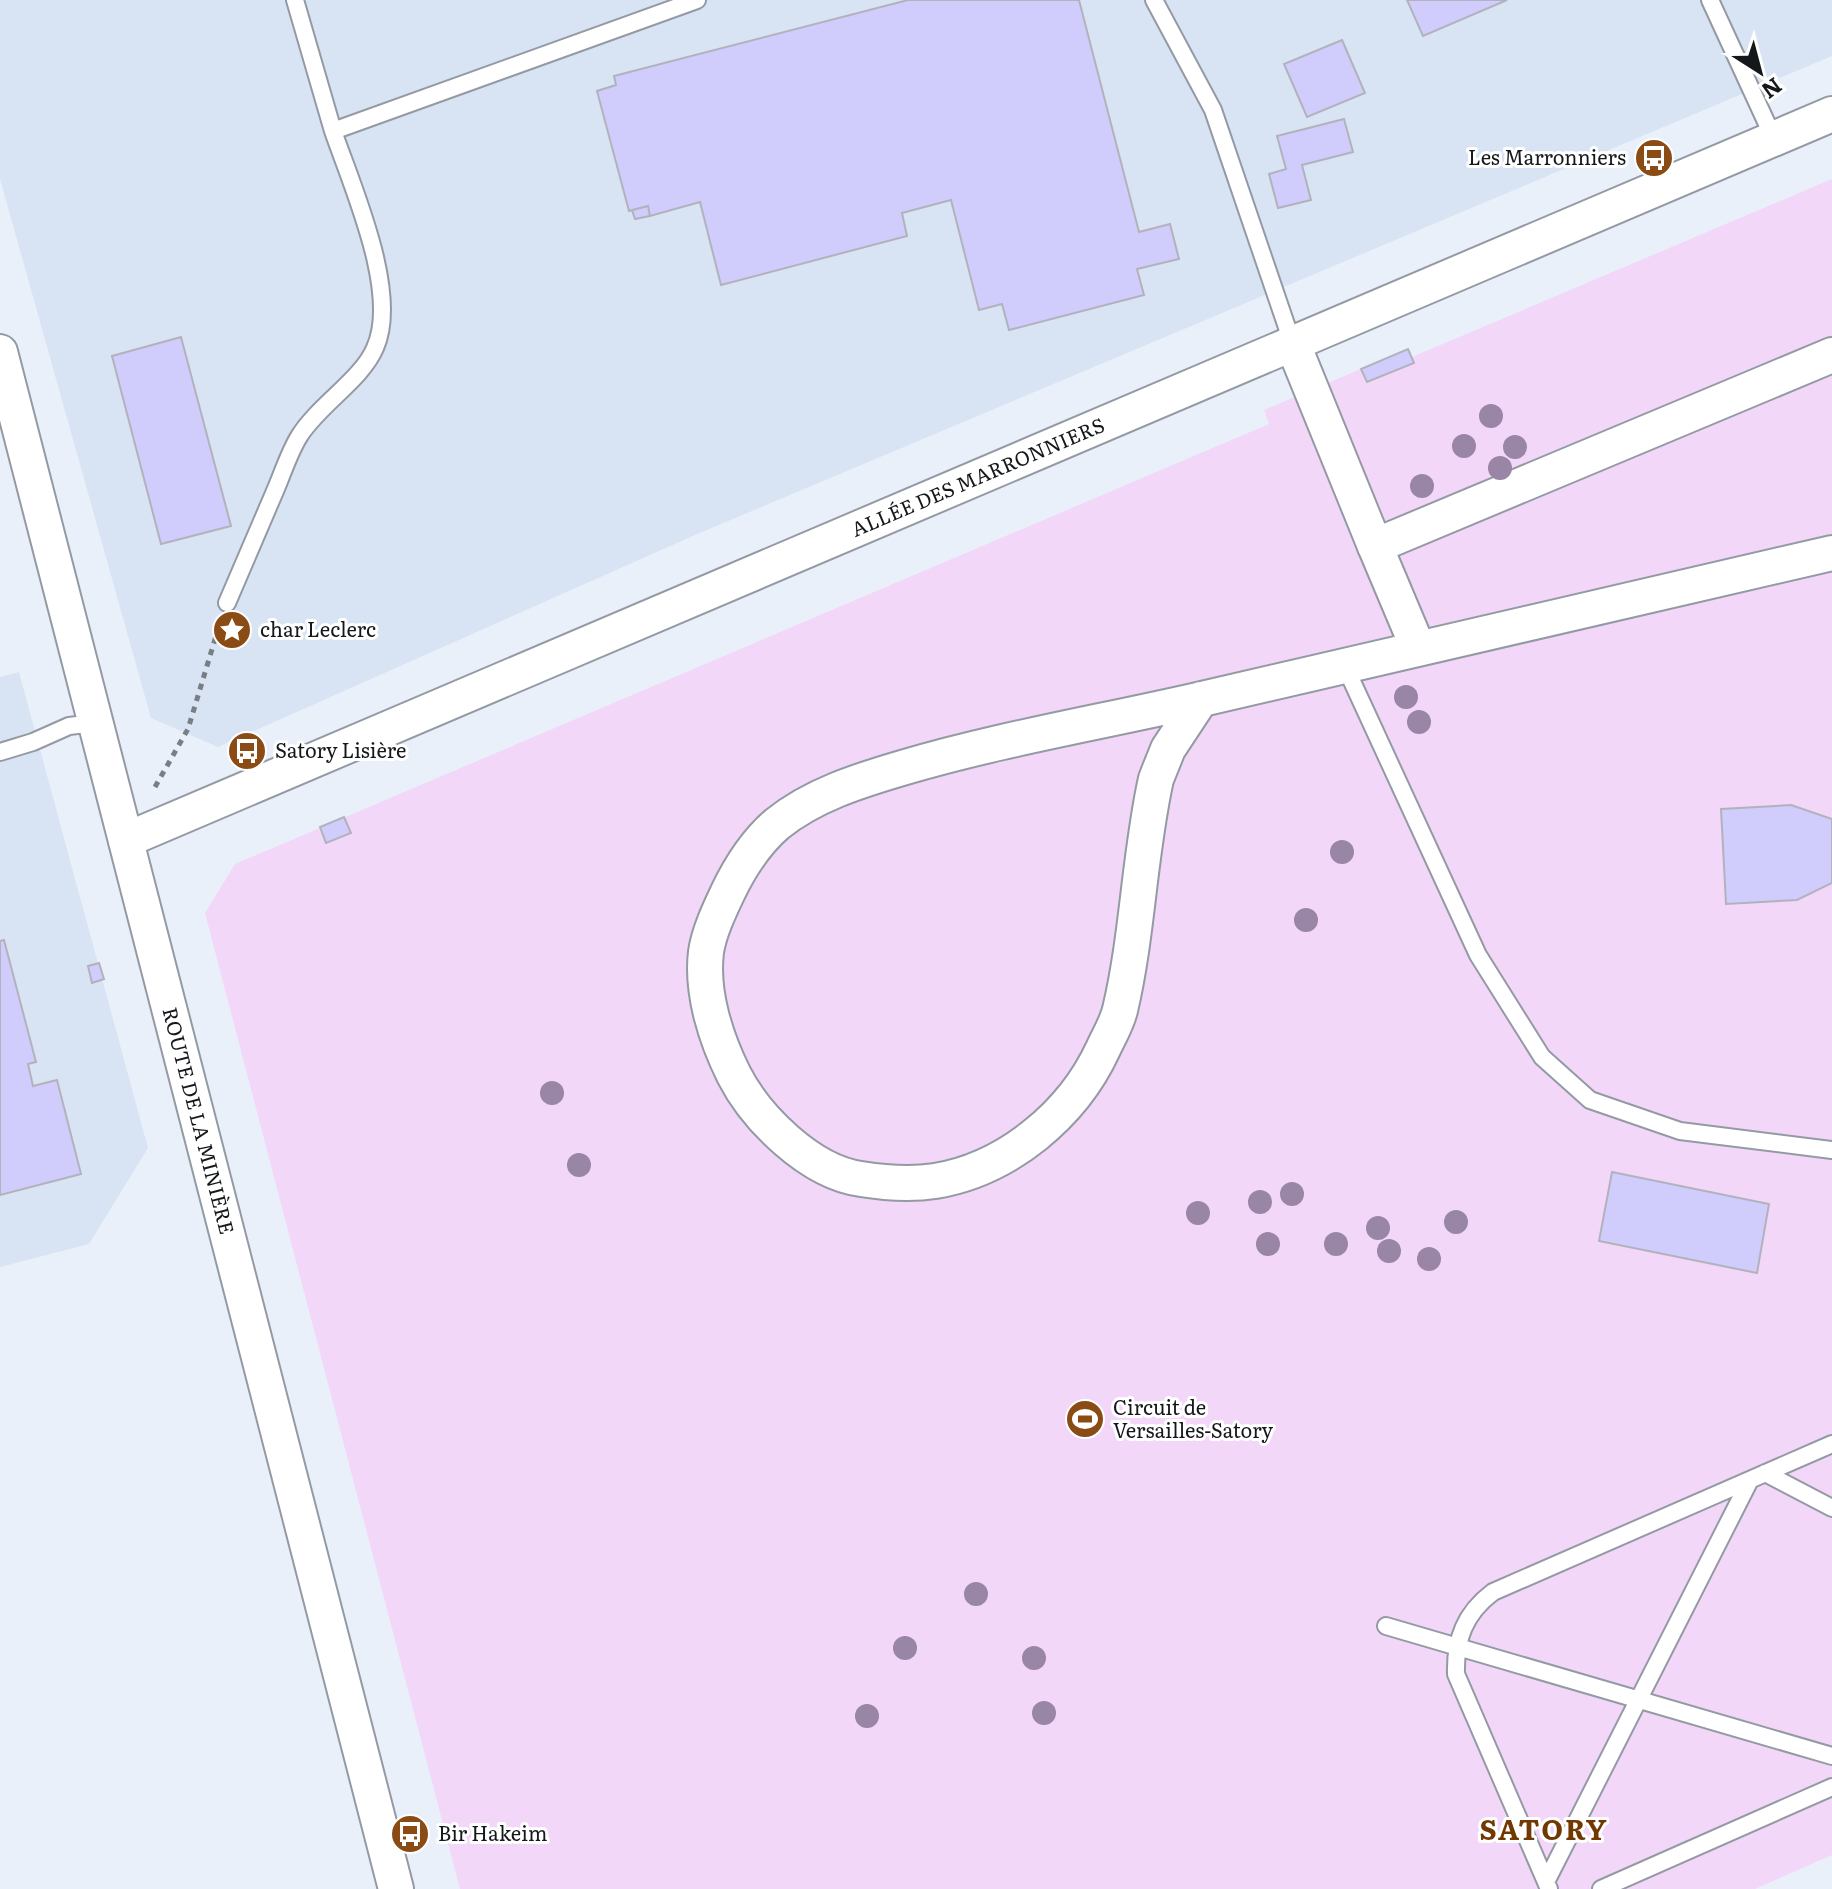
<svg xmlns="http://www.w3.org/2000/svg" width="1832" height="1889" viewBox="0 0 1832 1889" font-family="Literata,serif">
<rect width="100%" height="100%" fill="#e9f0fa"/>
<path fill="#d8e4f4" d="M0,0H1832V56L695,535L218,747L151,718L0,179Z
M19,672L148,1148L89,1244L0,1267V677Z"/>
<path fill="#f3d7f9" d="M1832,179V1855L1755,1889H460L205,913L235,864L1269,424L1264,410L1408,349L1412,357Z"/>
<path fill="#d0ccfc" stroke="#b2b2bd" stroke-width="2" d="M908,0H1079L1139,232L1170,224L1179,259L1137,269L1144,295L1009,330L1002,304L979,310L951,200L902,213L907,236L721,285L700,202L650,216L648,206L629,211L597,91L616,85L614,76Z
M1407,0H1507L1423,36Z
M1342,40L1365,93L1307,117L1284,64Z
M1344,119L1353,152L1302,165L1311,200L1278,208L1269,174L1286,169L1277,136Z
M648,206L650,216L635,219L632,210Z
M181,337L231,526L161,544L112,356Z
M1408,349L1414,363L1367,382L1361,369Z
M1791,805L1832,819V883L1797,900L1726,904L1721,809Z
M344,817L351,833L326,843L320,827Z
M4,940L36,1062L28,1064L33,1086L57,1080L81,1174L0,1195V941Z
M99,963L104,979L92,983L88,966Z
M1612,1172L1769,1204L1757,1273L1599,1241Z"/>
<g fill="none" stroke-linecap="round" stroke-linejoin="round">
<g stroke="#949aa4" stroke-width="20">
<path id="lane" d="M295,0L333,131L697,0
M1154,0L1213,110L1292,342
M1710,0L1774,139
M227,603C243,566 259,528 275,491C283,473 289,452 300,435C319,405 362,379 375,348C400,293 352,186 333,131
M1344,664L1478,955L1542,1057L1590,1100L1680,1131L1832,1150
M0,752L33,742L69,726L95,723
M1765,1473L1832,1508
M1386,1626L1832,1756
M1546,1882L1750,1480
M1549,1889L1456,1674C1455,1639 1465,1613 1493,1592L1832,1444
M1601,1889L1832,1787"/>
</g>
<g stroke="#949aa4" stroke-width="38">
<g id="street">
<path d="M1292,342L1375,546L1832,355"/>
<path id="s1" d="M0,352L396,1889"/>
<path d="M1375,546L1418,648"/>
<path d="M1201,699L1168,749L1156,779C1139,855 1138,934 1120,1010C1117,1023 1109,1036 1103,1049C1073,1114 1008,1169 935,1181C909,1185 886,1183 861,1179C810,1172 756,1118 734,1075C716,1039 701,993 706,952C709,932 719,911 728,892C740,867 755,843 777,824C813,795 858,781 902,768C1000,739 1102,722 1202,699C1412,650 1622,601 1832,553"/>
<path id="s2" d="M126,840L1832,114"/>
</g>
</g>
<path stroke="#797e84" stroke-width="5" stroke-dasharray="6 6" stroke-linecap="butt" d="M155,787L188,729L219,626"/>
<use href="#lane" stroke="#fff" stroke-width="16"/>
<use href="#street" stroke="#fff" stroke-width="34"/>
</g>
<g fill="#9985a5">
<circle cx="1491" cy="416" r="12"/>
<circle cx="1464" cy="446" r="12"/>
<circle cx="1515" cy="447" r="12"/>
<circle cx="1500" cy="468" r="12"/>
<circle cx="1422" cy="486" r="12"/>
<circle cx="1406" cy="697" r="12"/>
<circle cx="1419" cy="722" r="12"/>
<circle cx="1342" cy="852" r="12"/>
<circle cx="1306" cy="920" r="12"/>
<circle cx="552" cy="1093" r="12"/>
<circle cx="579" cy="1165" r="12"/>
<circle cx="1292" cy="1194" r="12"/>
<circle cx="1260" cy="1202" r="12"/>
<circle cx="1198" cy="1213" r="12"/>
<circle cx="1456" cy="1222" r="12"/>
<circle cx="1378" cy="1228" r="12"/>
<circle cx="1268" cy="1244" r="12"/>
<circle cx="1336" cy="1244" r="12"/>
<circle cx="1389" cy="1251" r="12"/>
<circle cx="1429" cy="1259" r="12"/>
<circle cx="976" cy="1594" r="12"/>
<circle cx="905" cy="1648" r="12"/>
<circle cx="1034" cy="1658" r="12"/>
<circle cx="1044" cy="1713" r="12"/>
<circle cx="867" cy="1716" r="12"/>
</g>
<defs>
<g id="bus-disc" transform="scale(2)"><circle r="9.5" fill="#8b4b15" stroke="#fff"/><path d="M-5-6H5V4H4V6H2V4H-2V6H-4V4H-5ZM-3.5-4V0h7V-4ZM-3.5 1.2v1.5H-2V1.2ZM2 1.2v1.5H3.5V1.2Z" fill="#fff"/></g>
<g id="sight-disc" transform="scale(2)"><circle r="9.5" fill="#8b4b15" stroke="#fff"/><path d="M0-6L1.8-2.2L6-1.7L2.9 1.2L3.7 5.4L0 3.3L-3.7 5.4L-2.9 1.2L-6-1.7L-1.8-2.2Z" fill="#fff"/></g>
<g id="stadium-disc" transform="scale(2)"><circle r="9.5" fill="#8b4b15" stroke="#fff"/><path d="M0-5a6.5 5 0 1 0 0 10a6.5 5 0 1 0 0-10ZM-3.5-1.8h7v3.6h-7Z" fill="#fff"/></g>
</defs>
<g fill-rule="evenodd">
<use href="#bus-disc" x="1654" y="158"/>
<use href="#sight-disc" x="232" y="630"/>
<use href="#bus-disc" x="247" y="751"/>
<use href="#stadium-disc" x="1085" y="1419"/>
<use href="#bus-disc" x="410" y="1834"/>
</g>
<g text-anchor="middle" stroke-width="6" stroke-linejoin="round" paint-order="stroke">
<g font-size="20" fill="#15181b" stroke="#fff" text-anchor="start">
<text x="1626" y="165" text-anchor="end">Les Marronniers</text>
<text x="260" y="637">char Leclerc</text>
<text x="275" y="758">Satory Lisière</text>
<text x="1113" y="1415">Circuit de<tspan x="1113" dy="23">Versailles-Satory</tspan></text>
<text x="438" y="1841">Bir Hakeim</text>
</g>
<g font-size="20" fill="#15181b" stroke="#fff">
<text dy="7" stroke="none"><textPath href="#s2" startOffset="926">ALLÉE DES MARRONNIERS</textPath></text>
<text dy="7" stroke="none"><textPath href="#s1" startOffset="794">ROUTE DE LA MINIÈRE</textPath></text>
</g>
<g font-size="28" font-weight="bold" letter-spacing="2" fill="#723802" stroke="#fff">
<text x="1544" y="1840">SATORY</text>
</g>
</g>
<g transform="translate(1760 72) rotate(144)" stroke="#ffffff" stroke-width="6" paint-order="stroke">
<path d="M0-6L14 30L0 20L-14 30Z" fill="#15181b"/>
<text y="-12" font-size="22" font-weight="bold" text-anchor="middle" fill="#15181b">N</text>
</g>
</svg>
